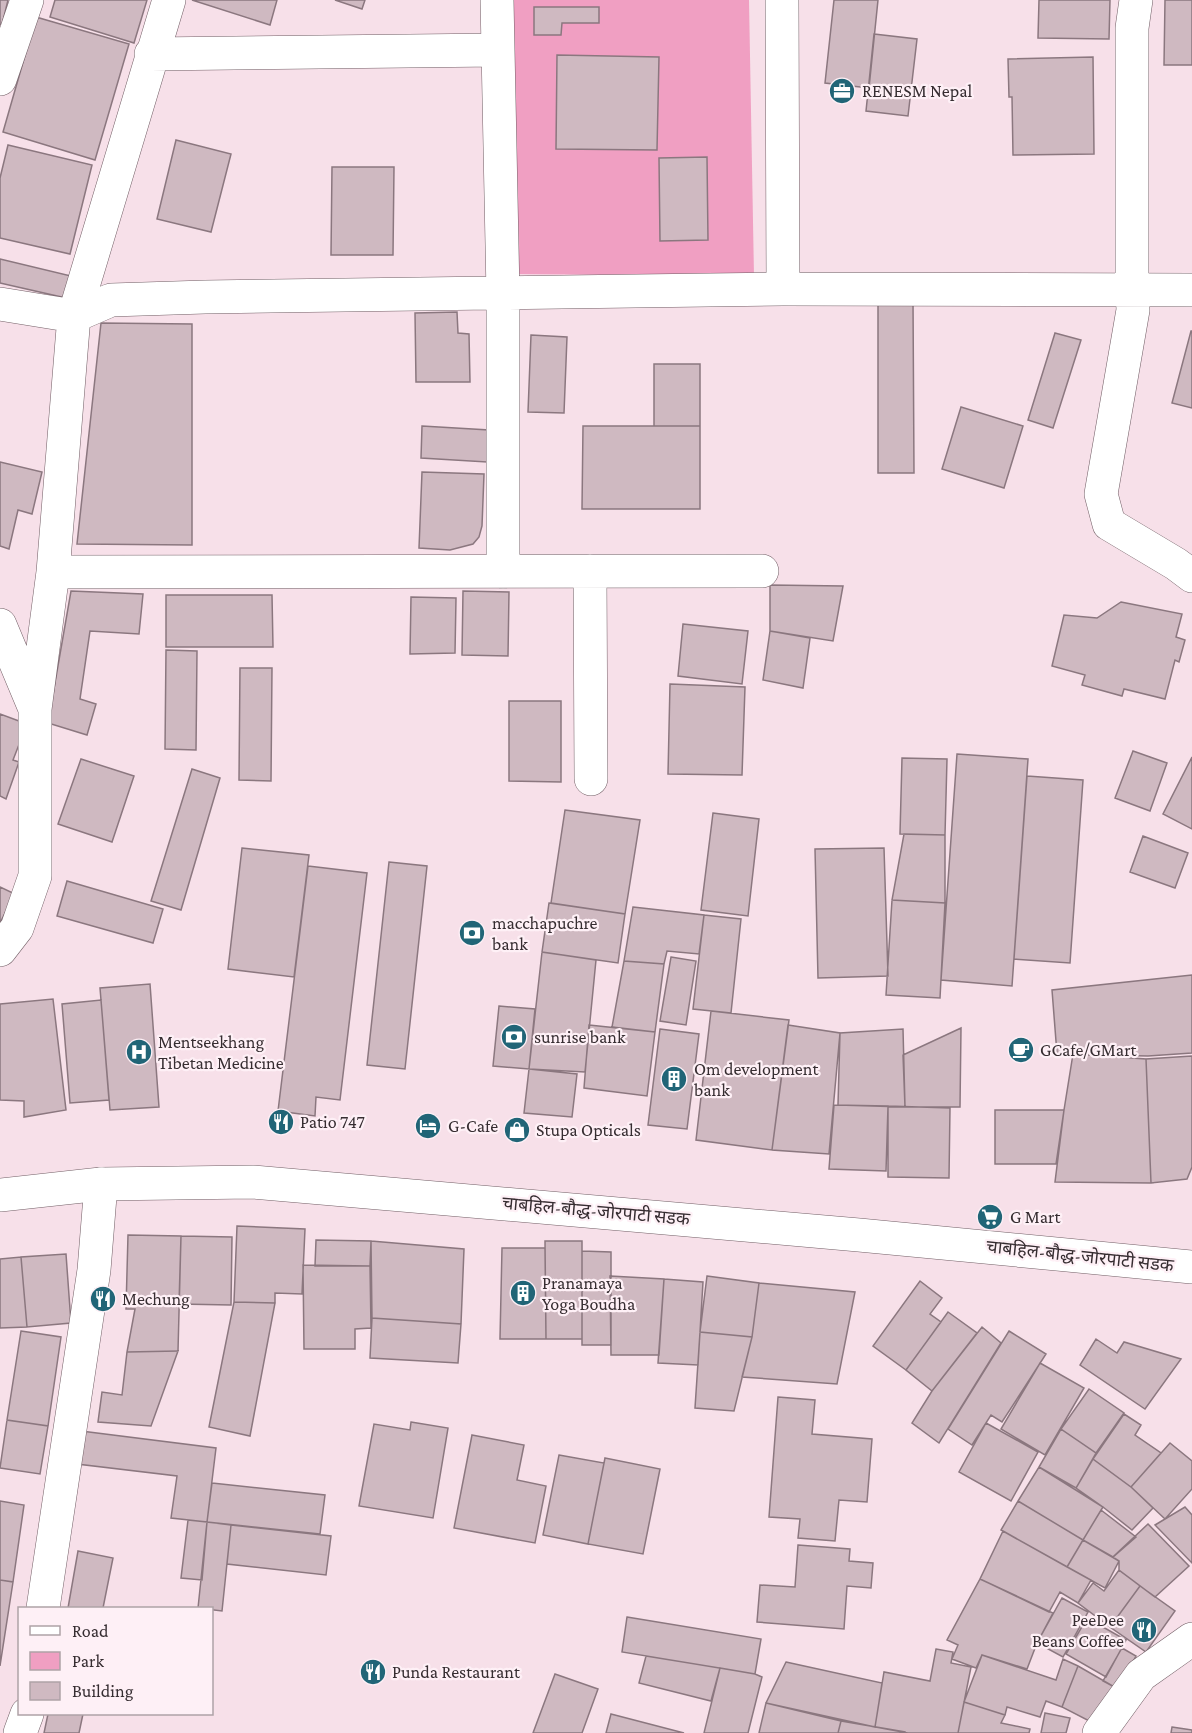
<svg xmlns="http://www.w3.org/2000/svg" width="1192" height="1733" viewBox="0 0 1192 1733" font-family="'Crimson Pro','Noto Sans Devanagari',serif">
<rect width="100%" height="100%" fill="#f7e0e9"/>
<path fill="#f09fc2" d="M512,0H749L754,276L508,274Z"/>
<path fill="#cfb9c1" stroke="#8b777f" stroke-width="1.5" d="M0,0H8L2,25L0,24Z
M55,0H147L134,43L50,17Z
M192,0H277L270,25Z
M335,0H365L362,9Z
M834,0H878L869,88L825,83Z
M1039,0H1110L1109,39L1038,38Z
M1165,0H1192V65H1164Z
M534,7H599V23H562L561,35H534Z
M36,17L129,44L95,160L3,132Z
M874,34L917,39L908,116L866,111Z
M557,55L659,57L657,150L556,149Z
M1093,57L1094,154L1013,155L1012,97H1009L1008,59Z
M176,140L231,154L211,232L157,219Z
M8,145L92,165L70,254L0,238V178Z
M707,157L708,240L660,241L659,158Z
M332,167H394L393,255H331Z
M0,259L71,276L66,298L0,283Z
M878,300H913L914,473H878Z
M457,312L458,333L469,334L470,382H416L415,313Z
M101,323L192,324V545L77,544Z
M1191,331H1192V408L1172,403Z
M1055,333L1081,340L1053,428L1028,420Z
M531,335L567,337L564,413L528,412Z
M654,364H700V426H654Z
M961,407L1023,426L1004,488L942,469Z
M422,426L489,430L487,462L421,458Z
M583,426H700V509H582Z
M0,462L42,472L32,514L18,510L9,549L0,546Z
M422,472L484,474L482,526L479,537L473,544L450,550L419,548Z
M770,585L843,586L833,641L770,631Z
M71,591L143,594L139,634L90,631L80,699L96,704L87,735L48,723Z
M463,591L509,592L508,656L462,655Z
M166,595H272L273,647H166Z
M411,597L456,598L455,653L410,654Z
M1121,602L1182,614L1176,637L1185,640L1179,662L1175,660L1165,699L1124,689L1122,696L1082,685L1085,675L1052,666L1064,615L1097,618Z
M683,624L748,631L742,684L678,676Z
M770,631L810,638L803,688L763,680Z
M166,650L197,651L196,750L165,749Z
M240,668H272L271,781L239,780Z
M670,684L745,687L742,775L668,774Z
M509,701H561V782L509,781Z
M0,714L27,724L13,760L19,762L6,799L0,796Z
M1133,751L1167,763L1150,811L1115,798Z
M957,754L1028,759L1012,986L941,980Z
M1192,757V829L1163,814Z
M902,758L947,759L945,835L900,834Z
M81,759L134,776L112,842L58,824Z
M192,769L220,778L181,910L151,901Z
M1027,776L1083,780L1070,963L1014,959Z
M565,810L640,820L625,914L551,903Z
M713,813L759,819L748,916L701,910Z
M904,834L945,835V903L892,900Z
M1143,836L1188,853L1175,888L1130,872Z
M242,848L309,855L294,977L228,969Z
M884,848L888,976L818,978L815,849Z
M389,862L427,866L405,1069L367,1065Z
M308,866L367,873L340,1100L316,1097L315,1116L278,1111Z
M67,881L163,909L153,943L57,916Z
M0,887L15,894L0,923Z
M892,900L945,903L940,998L886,995Z
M549,903L625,914L618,963L542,952Z
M633,907L704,915L699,954L667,951L664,964L624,961Z
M704,915L741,919L731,1013L693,1009Z
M542,952L596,960L585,1072L529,1069Z
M671,957L696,961L686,1025L660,1021Z
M624,961L664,964L655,1032L612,1027Z
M1192,975V1053L1148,1056L1057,1054L1052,990Z
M150,984L159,1107L110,1110L100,988Z
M53,999L66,1110L24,1117V1101L0,1100V1004Z
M101,1000L109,1100L70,1103L62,1004Z
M499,1006L535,1009L529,1069L493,1066Z
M711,1011L789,1020L772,1150L696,1140Z
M589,1025L655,1032L647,1096L584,1088Z
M788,1025L840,1033L829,1154L772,1150Z
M961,1028L960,1107H905L903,1055Z
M660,1029L699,1034L687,1129L648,1125Z
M903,1029L905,1107L838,1105L840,1033Z
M1073,1054L1146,1059L1151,1183L1055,1182L1064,1110Z
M1192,1056V1167L1187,1179L1151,1183L1146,1059Z
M529,1069L577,1074L572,1117L524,1113Z
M834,1105L888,1106L886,1171L829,1169Z
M888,1106L950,1108L949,1178L888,1177Z
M995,1110H1064L1056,1164H995Z
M237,1226L305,1229L302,1294L275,1293V1303L234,1302Z
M128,1235L181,1236L178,1351L127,1352L135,1309H126Z
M181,1236L232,1237L231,1305L179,1304Z
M316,1240L371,1241L370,1266H315Z
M371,1241L464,1249L461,1324L372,1318Z
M545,1241H582V1339H546Z
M502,1248H545L546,1339H500Z
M582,1251L611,1252V1345H582Z
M66,1254L71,1323L27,1327L21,1257Z
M21,1257L27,1327L0,1328V1259Z
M303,1265L370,1266L371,1328L355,1329V1349H304Z
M610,1276L664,1279L659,1355H611Z
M707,1276L759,1283L752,1337L700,1332Z
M664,1279L703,1282L698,1365L658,1363Z
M920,1281L942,1298L930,1314L941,1322L906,1370L873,1346Z
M759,1283L855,1292L837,1384L742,1377L752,1337Z
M234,1302L275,1303L250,1436L209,1427Z
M948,1312L977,1333L932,1391L906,1370Z
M372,1318L461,1324L458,1363L370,1358Z
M982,1327L1001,1343L939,1443L912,1423L932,1391Z
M21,1331L61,1337L48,1426L7,1420Z
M1009,1331L1046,1354L1002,1422L991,1415L972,1445L948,1429Z
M700,1332L752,1337L734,1411L695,1408Z
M1096,1339L1117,1353L1124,1342L1181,1359L1145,1409L1080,1365Z
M178,1351L151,1426L98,1422L102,1392L122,1395L127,1352Z
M1040,1363L1084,1388L1045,1455L1001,1429Z
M1089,1389L1124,1413L1096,1453L1061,1429Z
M778,1397L815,1400L812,1434L872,1439L867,1502L839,1500L835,1541L798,1538L800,1519L769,1517Z
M1124,1414L1141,1425L1135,1435L1161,1453L1131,1487L1093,1459Z
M7,1420L48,1426L40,1474L0,1468Z
M411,1422L448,1428L433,1518L359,1506L374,1424L410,1430Z
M986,1423L1038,1452L1011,1501L959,1472Z
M1061,1429L1096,1453L1076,1488L1039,1467Z
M81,1431L216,1448L207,1522L171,1518L177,1476L77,1464Z
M472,1435L524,1445L517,1480L546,1486L535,1543L454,1528Z
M1170,1443L1192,1461V1489L1165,1519L1131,1487Z
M559,1455L604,1463L588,1544L543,1535Z
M605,1458L660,1469L643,1554L588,1544Z
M1093,1459L1131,1487L1153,1508L1132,1530L1103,1507L1076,1488Z
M1039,1467L1103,1507L1083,1540L1018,1501Z
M212,1483L325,1495L320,1534L207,1522Z
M0,1501L24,1505L13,1582L0,1580Z
M1018,1501L1083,1540L1067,1567L1001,1530Z
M1185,1507L1192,1515V1563L1155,1525Z
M1101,1510L1136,1537L1113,1557L1083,1540Z
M188,1520L207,1522L202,1580L181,1578Z
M207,1522L231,1525L222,1611L198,1608Z
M1148,1524L1189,1566L1155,1597L1119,1570V1561L1113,1557Z
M231,1525L331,1536L326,1575L227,1564Z
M1003,1531L1091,1580L1078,1603L1060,1592L1049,1612L980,1579Z
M1083,1540L1119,1561L1105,1588L1067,1567Z
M798,1545L850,1549L849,1561L873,1563L871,1588L847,1586L844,1629L757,1622L760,1585L795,1587Z
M78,1551L113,1558L103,1608H68Z
M1119,1570L1140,1586L1110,1627L1078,1603L1093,1583L1104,1591Z
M980,1579L1053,1613L1037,1643L1027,1669L982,1655L976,1668L952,1659L958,1645L947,1640Z
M0,1580L13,1582L0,1666Z
M1140,1586L1175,1611L1146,1652L1110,1627Z
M1062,1598L1088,1612L1063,1657L1037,1643Z
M627,1617L761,1639L755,1674L622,1652Z
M1087,1618L1126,1640L1106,1677L1066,1654Z
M1122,1648L1136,1656L1118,1689L1103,1681Z
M936,1649L953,1652L951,1663L971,1667L958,1733H908L875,1727L884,1672L930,1681Z
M982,1655L1056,1680L1063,1659L1078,1666L1062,1707L1046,1701L1040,1717L1007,1707L1005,1715L964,1702Z
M646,1656L720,1668L711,1701L639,1683Z
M786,1662L882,1683L875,1727L766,1703Z
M1078,1666L1118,1689L1097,1725L1062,1707Z
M720,1668L755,1674L762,1677L748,1733H704Z
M555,1674L598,1689L582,1733H533Z
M964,1702L1005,1715L1001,1723L1030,1729L1029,1733H958Z
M766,1703L841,1721L838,1733H759Z
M1045,1713L1070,1718L1066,1733H1041Z
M48,1714H83L79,1733H44Z
M611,1714L684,1733H606Z
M841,1721L905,1732V1733H838Z
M1172,1727L1192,1730V1733H1171Z"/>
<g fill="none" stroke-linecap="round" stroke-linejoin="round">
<g stroke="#725f66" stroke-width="34">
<path id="street" d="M497,0L503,294V572
M782,0L783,289
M1136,0L1132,28V289L1133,310L1101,494L1109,524L1176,564L1192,576
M151,54L497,50
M0,79L27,0
M0,304L74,316L111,300L205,297L783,289L1192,290
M590,571L591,779
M53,572L762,571
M0,625L35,709V876L17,928L0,950
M35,709L53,572L74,316L169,0
M43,1608L94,1270L101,1184
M20,1733L27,1714
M1099,1733L1141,1675L1192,1639"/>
</g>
<g stroke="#725f66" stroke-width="34">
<path id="primary" d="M0,1195L101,1184L253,1182L859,1235L1192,1267"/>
</g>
<use href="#street" stroke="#fff" stroke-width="33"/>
<use href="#primary" stroke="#fff" stroke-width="33"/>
</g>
<defs>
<g id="office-disc" transform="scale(1.35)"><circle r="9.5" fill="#216577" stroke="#fef0f6"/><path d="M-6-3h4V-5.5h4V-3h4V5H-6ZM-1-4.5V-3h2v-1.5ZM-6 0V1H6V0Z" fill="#fff"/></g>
<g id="bank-disc" transform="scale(1.35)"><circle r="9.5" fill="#216577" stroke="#fef0f6"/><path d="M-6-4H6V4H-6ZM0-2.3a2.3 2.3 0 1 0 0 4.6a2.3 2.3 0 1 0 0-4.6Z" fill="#fff"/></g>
<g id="cafe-disc" transform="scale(1.35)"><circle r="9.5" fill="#216577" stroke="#fef0f6"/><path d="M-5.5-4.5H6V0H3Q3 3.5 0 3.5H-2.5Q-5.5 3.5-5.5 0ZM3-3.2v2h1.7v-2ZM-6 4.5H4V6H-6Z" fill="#fff"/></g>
<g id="hospital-disc" transform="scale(1.35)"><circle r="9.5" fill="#216577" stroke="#fef0f6"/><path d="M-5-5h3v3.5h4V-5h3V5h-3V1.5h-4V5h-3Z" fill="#fff"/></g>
<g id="building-disc" transform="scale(1.35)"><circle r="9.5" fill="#216577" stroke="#fef0f6"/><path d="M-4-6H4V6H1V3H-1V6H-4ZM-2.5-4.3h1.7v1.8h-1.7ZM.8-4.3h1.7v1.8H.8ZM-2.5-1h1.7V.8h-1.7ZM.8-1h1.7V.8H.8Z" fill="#fff"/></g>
<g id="restaurant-disc" transform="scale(1.35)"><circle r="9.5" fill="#216577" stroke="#fef0f6"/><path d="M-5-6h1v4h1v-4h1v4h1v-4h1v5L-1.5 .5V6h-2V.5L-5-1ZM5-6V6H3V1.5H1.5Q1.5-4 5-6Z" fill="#fff"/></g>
<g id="hotel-disc" transform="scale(1.35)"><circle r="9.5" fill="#216577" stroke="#fef0f6"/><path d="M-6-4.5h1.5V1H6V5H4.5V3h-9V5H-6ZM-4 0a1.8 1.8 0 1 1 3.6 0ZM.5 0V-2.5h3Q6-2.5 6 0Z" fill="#fff"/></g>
<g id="shop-disc" transform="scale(1.35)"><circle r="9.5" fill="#216577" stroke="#fef0f6"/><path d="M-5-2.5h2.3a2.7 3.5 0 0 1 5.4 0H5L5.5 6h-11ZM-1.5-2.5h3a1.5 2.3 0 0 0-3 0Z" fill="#fff"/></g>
<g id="supermarket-disc" transform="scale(1.35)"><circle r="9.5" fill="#216577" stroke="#fef0f6"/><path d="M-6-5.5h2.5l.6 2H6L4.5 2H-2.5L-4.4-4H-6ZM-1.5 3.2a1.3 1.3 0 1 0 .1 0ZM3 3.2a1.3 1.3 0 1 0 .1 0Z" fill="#fff"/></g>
</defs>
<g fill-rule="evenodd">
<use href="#office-disc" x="842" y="91"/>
<use href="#bank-disc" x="472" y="933"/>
<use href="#bank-disc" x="514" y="1037"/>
<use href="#cafe-disc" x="1021" y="1050"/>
<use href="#hospital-disc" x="139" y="1052"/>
<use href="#building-disc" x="674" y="1079"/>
<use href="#restaurant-disc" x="281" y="1122"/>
<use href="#hotel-disc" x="428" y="1126"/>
<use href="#shop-disc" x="517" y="1130"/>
<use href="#supermarket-disc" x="990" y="1217"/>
<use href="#building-disc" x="523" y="1293"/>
<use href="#restaurant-disc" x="103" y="1299"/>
<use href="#restaurant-disc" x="1144" y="1630"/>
<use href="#restaurant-disc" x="373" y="1672"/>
</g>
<g text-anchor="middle" stroke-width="4.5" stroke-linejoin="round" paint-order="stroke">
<g font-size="18" fill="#362d31" stroke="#fef0f6" text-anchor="start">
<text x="862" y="97">RENESM Nepal</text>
<text x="492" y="929">macchapuchre<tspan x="492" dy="21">bank</tspan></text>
<text x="534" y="1043">sunrise bank</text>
<text x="158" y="1048">Mentseekhang<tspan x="158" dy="21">Tibetan Medicine</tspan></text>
<text x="1040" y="1056">GCafe/GMart</text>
<text x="694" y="1075">Om development<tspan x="694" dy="21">bank</tspan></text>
<text x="300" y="1128">Patio 747</text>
<text x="448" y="1132">G-Cafe</text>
<text x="536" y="1136">Stupa Opticals</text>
<text x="1010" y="1223">G Mart</text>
<text x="542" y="1289">Pranamaya<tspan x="542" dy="21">Yoga Boudha</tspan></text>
<text x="122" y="1305">Mechung</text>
<text x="1124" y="1626" text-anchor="end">PeeDee<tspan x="1124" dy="21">Beans Coffee</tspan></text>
<text x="392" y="1678">Punda Restaurant</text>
</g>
<g font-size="18" fill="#362d31" stroke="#fef0f6">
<text transform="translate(596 1211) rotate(5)" y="6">चाबहिल-बौद्ध-जोरपाटी सडक</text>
<text transform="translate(1080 1256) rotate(6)" y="6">चाबहिल-बौद्ध-जोरपाटी सडक</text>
</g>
</g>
<rect x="18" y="1607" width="195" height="108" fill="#fef0f6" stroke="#aea2a7" stroke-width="1.5"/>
<rect x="30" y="1626" width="30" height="9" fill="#ffffff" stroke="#aea2a7" stroke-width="1.5"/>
<text x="72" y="1637" font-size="18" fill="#362d31">Road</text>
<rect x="30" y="1652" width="30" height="18" fill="#f09fc2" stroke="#aea2a7" stroke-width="1.5"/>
<text x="72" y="1667" font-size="18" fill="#362d31">Park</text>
<rect x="30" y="1682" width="30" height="18" fill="#cfb9c1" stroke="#aea2a7" stroke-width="1.5"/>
<text x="72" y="1697" font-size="18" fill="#362d31">Building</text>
</svg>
